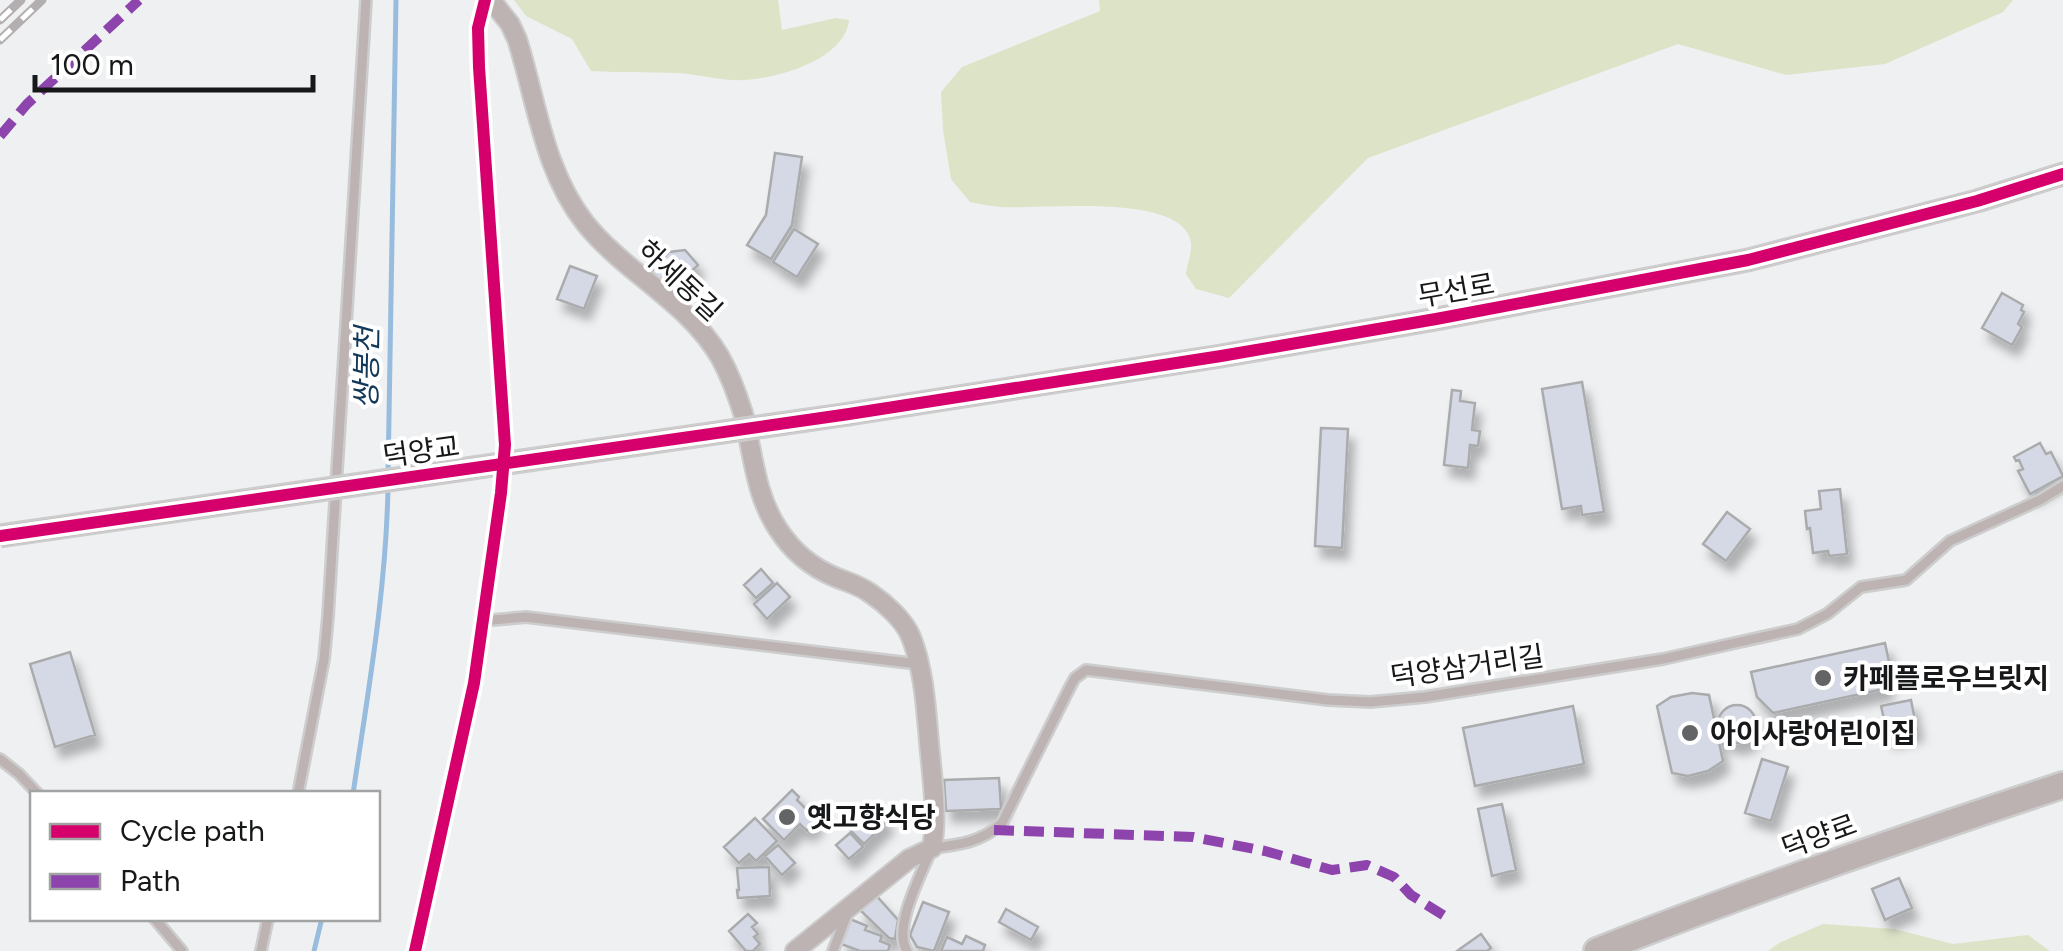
<svg xmlns="http://www.w3.org/2000/svg" width="2063" height="951" viewBox="0 0 2063 951" font-family="Figtree,'Noto Sans KR',sans-serif">
<defs>
<filter id="shadow"><feDropShadow dx="6" dy="11" stdDeviation="5" flood-color="#0004"/></filter>
</defs>
<rect width="100%" height="100%" fill="#eff0f2"/>
<path fill="#dde3c7" d="M514,0H778L782,30L836,18L849,20C845,62 768,82 732,80C714,79 696,74 678,73C649,72 620,73 591,71L572,39L526,16Z
M1099,0H2013L2003,12L1885,64L1786,75L1678,44L1368,158L1229,298L1196,289L1186,274C1187,265 1192,252 1191,243C1184,191 1038,210 1001,207C990,206 980,204 970,202L951,179L943,130L941,92L962,67L1100,11Z
M1823,924L1894,929L1953,944L2028,935L2050,951H1768L1779,943Z"/>
<g fill="none" stroke-linecap="round" stroke-linejoin="round">
<path stroke="#98bcdd" stroke-width="5" d="M388,477L396,0
M353,794C368,692 386,591 388,488
M314,951L322,918"/>
</g>
<path fill="#d5d9e5" stroke="#aaabad" stroke-width="2.5" filter="url(#shadow)" d="M775,153L802,157L792,225L771,259L747,245L766,215Z
M794,229L818,244L797,277L773,262Z
M685,250L698,265L677,286H666L651,272L669,252Z
M570,266L597,276L584,309L557,299Z
M2002,293L2023,305L2021,310L2024,312L2018,324L2022,327L2012,345L1982,328Z
M1582,382L1604,512L1582,515L1581,506L1562,509L1542,389Z
M1452,390L1461,391L1460,401L1475,403L1472,430L1480,431L1478,446L1470,445L1468,468L1444,465Z
M1321,428L1348,429L1342,548L1315,546Z
M2040,443L2046,454L2051,452L2063,476L2030,494L2018,471L2023,469L2019,460L2016,461L2014,457Z
M1840,489L1847,554L1829,556L1828,551L1813,553L1810,528L1807,529L1805,511L1821,509L1819,491Z
M1727,512L1750,529L1726,561L1703,544Z
M761,569L773,583L756,598L744,585Z
M777,583L790,597L767,619L754,604Z
M1885,643L1889,662L1883,664L1888,688L1773,713L1757,697L1751,672Z
M70,652L95,735L55,747L30,664Z
M1692,693L1709,695L1723,761L1708,771L1688,776L1672,773L1657,706L1671,697Z
M1911,700L1917,730L1888,737L1881,706Z
M1718 724a19 19 0 1 1 38 0a19 19 0 1 1-38 0Z
M1573,706L1584,764L1475,786L1463,728Z
M1762,759L1788,767L1771,821L1745,813Z
M999,778L1001,809L946,811L944,780Z
M792,790L799,797L797,800L818,821L807,831L800,824L784,840L763,819Z
M1502,804L1516,870L1492,876L1478,809Z
M874,806L888,821L864,844L849,829Z
M755,818L777,841L756,861L749,854L739,863L724,847Z
M850,833L863,847L849,859L836,845Z
M778,845L795,863L782,875L765,856Z
M769,867L770,896L738,898L737,890H739L737,868Z
M1899,878L1912,908L1885,920L1872,889Z
M874,893L898,920L895,939L889,938L859,909Z
M923,902L949,912L934,951L917,947L910,935Z
M1006,909L1038,927L1031,940L999,922Z
M748,914L757,923L752,927L758,934L754,937L760,944L753,951H746L729,931Z
M850,919L867,926L865,930L882,936L880,941L890,945L888,951H860L841,944Z
M1481,934L1491,948L1487,951H1457Z
M966,936L985,945L983,951H941L947,937L962,944Z"/>
<g fill="none" stroke-linecap="round" stroke-linejoin="round">
<g stroke="#cdcdce" stroke-width="14">
<path id="service" d="M481,621L526,617L918,664
M0,759L19,774L38,794
M298,794L324,659L328,616L366,0
M154,918L182,951
M261,951L268,918
M833,951L848,912
M907,951C892,928 922,873 932,848C959,845 982,842 1002,823L1071,685L1075,678L1086,670L1328,700L1370,702L1425,697L1663,659L1798,629L1827,614L1861,587L1906,580L1950,541L2040,500L2063,486"/>
</g>
<g stroke="#cdcdce" stroke-width="22">
<path id="minor" d="M491,0L510,24L517,39C537,102 543,169 585,223C624,272 688,302 720,357C730,375 737,394 743,413C753,452 755,495 778,529C792,551 811,567 835,577C847,582 859,585 870,593C885,603 904,620 911,637C924,670 926,708 929,742C932,778 938,813 932,848L909,859L795,951"/>
</g>
<g stroke="#cdcdce" stroke-width="25">
<path id="tertiary" d="M849,414L1221,356L1436,319L1748,260L1977,201L2063,174"/>
</g>
<g stroke="#cdcdce" stroke-width="30">
<path id="secondary" d="M1597,951C1751,890 1907,837 2063,785"/>
</g>
<use href="#service" stroke="#bdb3b3" stroke-width="9"/>
<use href="#minor" stroke="#bdb3b3" stroke-width="18"/>
<use href="#tertiary" stroke="#bdb3b3" stroke-width="20"/>
<use href="#secondary" stroke="#bcb2b2" stroke-width="25"/>
<g stroke="#b3afb0" stroke-width="9">
<path id="rail" d="M0,20L21,0
M0,40L42,0"/>
</g>
<use href="#rail" stroke="#fff" stroke-width="5" stroke-dasharray="15" stroke-linecap="butt"/>
<g stroke="#cdcdce" stroke-width="25" stroke-linecap="butt">
<path id="tertiary-bridge" d="M0,536L849,414"/>
</g>
<use href="#tertiary-bridge" stroke="#bdb3b3" stroke-width="20"/>
<path stroke="#8e44ad" stroke-width="10" stroke-dasharray="20 10" stroke-linecap="butt" d="M0,136L27,104L139,0
M994,830L1193,837L1265,851L1332,870L1367,865L1394,877L1411,895L1451,920"/>
<g stroke="#fff" stroke-width="19">
<path id="cycleway" d="M0,536L849,414L1221,356L1436,319L1748,260L1977,201L2063,174
M415,951L474,683L501,493L505,445L479,67L478,28L485,0"/>
</g>
<use href="#cycleway" stroke="#d6006c" stroke-width="12"/>
</g>
<g fill="#636465" stroke="#fff" stroke-width="4">
<circle cx="1823" cy="678" r="10"/>
<circle cx="1690" cy="733" r="10"/>
<circle cx="787" cy="817" r="10"/>
</g>
<g text-anchor="middle" stroke-width="8" stroke-linejoin="round" paint-order="stroke">
<g font-size="28" fill="#171819" stroke="#fff">
<text transform="translate(680 280) rotate(43)" y="10">하세동길</text>
<text transform="translate(1456 290) rotate(-10)" y="10">무선로</text>
<text transform="translate(421 451) rotate(-8)" y="10">덕양교</text>
<text transform="translate(1467 666) rotate(-8)" y="10">덕양삼거리길</text>
<text transform="translate(1819 836) rotate(-20)" y="10">덕양로</text>
</g>
<g font-size="28" font-weight="bold" fill="#171819" stroke="#fff" text-anchor="start">
<text x="1843" y="688">카페플로우브릿지</text>
<text x="1710" y="743">아이사랑어린이집</text>
<text x="807" y="827">옛고향식당</text>
</g>
<g font-size="30" font-style="italic" fill="#133959" stroke="#fff">
<text transform="translate(367 368) rotate(-89)" y="10">쌍봉천</text>
</g>
</g>
<rect x="30" y="791" width="350" height="130" fill="#ffffff" stroke="#a2a3a3" stroke-width="2.5"/>
<rect x="50" y="824" width="50" height="15" fill="#d6006c" stroke="#a2a3a3" stroke-width="2.5"/>
<text x="120" y="841" font-size="30" fill="#171819">Cycle path</text>
<rect x="50" y="874" width="50" height="15" fill="#8e44ad" stroke="#a2a3a3" stroke-width="2.5"/>
<text x="120" y="891" font-size="30" fill="#171819">Path</text>
<path d="M35 75v15h278v-15" fill="none" stroke="#171819" stroke-width="5"/>
<text x="50" y="75" font-size="30" fill="#171819" stroke="#ffffff" stroke-width="8" paint-order="stroke">100 m</text>
</svg>
